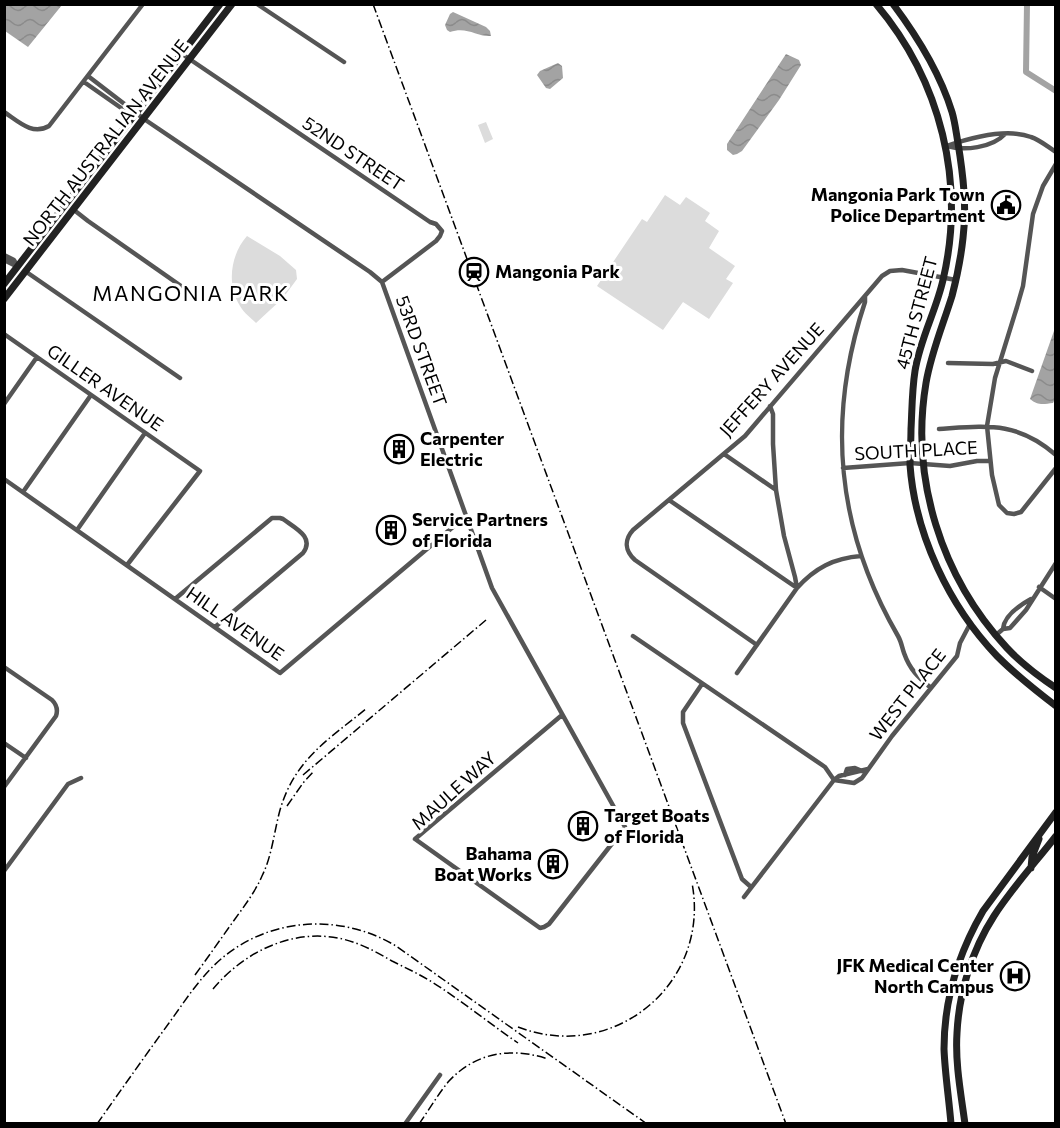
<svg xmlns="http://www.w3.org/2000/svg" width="1060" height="1128" viewBox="0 0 1060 1128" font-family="Commissioner,sans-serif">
<defs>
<pattern id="water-waves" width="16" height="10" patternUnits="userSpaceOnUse" patternTransform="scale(1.5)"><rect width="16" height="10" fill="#a3a3a3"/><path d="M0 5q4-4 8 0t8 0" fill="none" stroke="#8b8b8b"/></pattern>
</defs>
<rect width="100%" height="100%" fill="#fff"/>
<path fill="#dcdcdc" d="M486,122L493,139L485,143L478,125Z
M665,195L680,205L686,197L710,213L705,221L719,231L709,248L735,266L726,279L733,283L709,319L683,302L663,330L597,286L642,219L647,222Z
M247,236L280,256L296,270L297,279L283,298L256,323C251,318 244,313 240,306C226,284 231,254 247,236Z"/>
<path fill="url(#water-waves)" d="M4,5L5,4L62,5L28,47L5,31Z
M453,12L486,27L490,31L491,36C477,37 467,26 450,32L447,30L445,25L450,14Z
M786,54L799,60L801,65L779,100L742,151L737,154L733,155L727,150V144Z
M558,63L562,66L563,78L550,89L546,88L537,75L540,71Z
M1055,328V399L1053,403C1044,404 1038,406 1030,399Z"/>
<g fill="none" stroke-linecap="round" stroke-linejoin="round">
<path stroke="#a3a3a3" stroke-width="6" d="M1027,4L1026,72L1056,91"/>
<path stroke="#555" stroke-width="4.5" d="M257,4L344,62
M182,54L430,222L436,224L442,231L440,236L436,241L382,282
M88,76L144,119L370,272L382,282L492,588L625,827L549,924L544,927L540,928L415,839L562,715
M84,82L124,110L134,112
M4,112C18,121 32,136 49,126L143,4
M947,146C970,138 1007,128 1031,137C1040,140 1048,147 1056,152
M947,146C964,151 992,148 1005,134
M1056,164L1043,186L1033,214L1023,286L1017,307L995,378L987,426L992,475L999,505L1007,513L1014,514L1021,512L1056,468
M74,210L88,221L201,300
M4,255L14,260L18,267
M4,260L18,267
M25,271L180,378
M865,296V302C826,419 836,529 898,636C901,641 902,647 904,653C910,670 918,677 931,688
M4,334L200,471L127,565
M948,363L993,364L1006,361L1032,371
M4,404L37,357
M770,406L773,414V444L776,490L784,536L795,577L797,588
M939,429C987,426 1017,421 1056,455
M724,454L776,490
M843,468L910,463L950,466L977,461H990
M4,479L280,673L466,516
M23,492L91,395
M669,500L797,588
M77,530L145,433
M1039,587L1056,599
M175,599L272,518H280L283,519C295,528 315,537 303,553L215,627
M1003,629C1004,616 1020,605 1031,599
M996,635L1003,629L1010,628L1026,610L1056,563
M633,636L825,767L834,780
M757,645L635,560C625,551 624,540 633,530L745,436L882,276L890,271L902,270L956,280
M4,667L52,700C57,705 58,710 56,716L4,787
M737,673L797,588C815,568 834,558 861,556
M702,684L683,712V723L742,879L751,887
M4,743L26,758
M845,775L847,769L855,768L862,771
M834,780L854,783L862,778L892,736L957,656L960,643L970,624
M4,871L68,784L81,778
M744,897L834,780L839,776L868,769
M405,1124L440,1075"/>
<path stroke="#222" stroke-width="7" d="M876,4C941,81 966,182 943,280C936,311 920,339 915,371C912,390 912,410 911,429C911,441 910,454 910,465C915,534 949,606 997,656C1015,674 1035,690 1056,706
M893,4C917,36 940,73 952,112C955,122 956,132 958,143C963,174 967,206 963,238C961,257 957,277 952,296C943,325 931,353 926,383C910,478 941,577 1007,648C1021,663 1038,676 1056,688
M4,284L220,4
M4,299L232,4
M1031,868L1032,857L1039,839
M951,1124C949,1099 945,1074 944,1049C944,999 958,954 983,911L1056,812
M965,1124C961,1094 955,1063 957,1033C959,992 972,950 994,916C1012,888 1035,863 1056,836"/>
<path stroke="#000" stroke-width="1.5" stroke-dasharray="9 3 1.5 3" stroke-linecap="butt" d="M373,4L786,1124
M303,775L486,620
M287,806L303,783L313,772
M195,975C209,956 222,937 235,919C245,905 255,892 262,876C272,856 274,832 280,810C295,759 328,740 367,708
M213,989C243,953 290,929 338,938C358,942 375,951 392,961C406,968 419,974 432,982C462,1001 489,1023 518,1043
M518,1027C614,1064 711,983 692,883
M97,1124C121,1090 145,1056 169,1023C185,1001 200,977 221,959C270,917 341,913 396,946L647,1124
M419,1124C429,1110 438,1094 449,1081C476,1052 512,1047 548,1059"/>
</g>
<defs>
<g id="civic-ring" transform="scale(1.5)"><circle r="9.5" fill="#fff" stroke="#000" stroke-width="1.5"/><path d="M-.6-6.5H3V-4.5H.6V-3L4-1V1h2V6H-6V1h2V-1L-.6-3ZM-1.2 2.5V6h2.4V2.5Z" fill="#000"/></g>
<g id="station-ring" transform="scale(1.5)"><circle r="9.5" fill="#fff" stroke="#000" stroke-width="1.5"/><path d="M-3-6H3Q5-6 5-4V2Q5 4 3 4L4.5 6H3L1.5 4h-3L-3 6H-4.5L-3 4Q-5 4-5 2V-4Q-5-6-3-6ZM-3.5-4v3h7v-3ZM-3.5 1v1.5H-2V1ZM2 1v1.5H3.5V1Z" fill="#000"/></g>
<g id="building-ring" transform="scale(1.5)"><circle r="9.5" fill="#fff" stroke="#000" stroke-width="1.5"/><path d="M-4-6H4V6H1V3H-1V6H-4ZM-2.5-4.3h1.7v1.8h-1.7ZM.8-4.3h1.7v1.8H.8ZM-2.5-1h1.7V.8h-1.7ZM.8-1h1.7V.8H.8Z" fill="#000"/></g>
<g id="hospital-ring" transform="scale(1.5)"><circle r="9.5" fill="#fff" stroke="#000" stroke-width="1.5"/><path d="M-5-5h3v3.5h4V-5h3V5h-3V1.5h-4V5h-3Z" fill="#000"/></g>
</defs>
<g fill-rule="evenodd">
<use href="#civic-ring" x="1006" y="205"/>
<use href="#station-ring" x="474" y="272"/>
<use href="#building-ring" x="399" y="449"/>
<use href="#building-ring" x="391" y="530"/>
<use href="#building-ring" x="583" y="826"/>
<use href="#building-ring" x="553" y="864"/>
<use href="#hospital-ring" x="1015" y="976"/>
</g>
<g text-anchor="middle" stroke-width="6" stroke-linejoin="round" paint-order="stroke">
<g font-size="18" fill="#000" stroke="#fff">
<text transform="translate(106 143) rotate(-52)" y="6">NORTH AUSTRALIAN AVENUE</text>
<text transform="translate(353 154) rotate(34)" y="6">52ND STREET</text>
<text transform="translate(917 313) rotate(-75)" y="6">45TH STREET</text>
<text transform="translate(421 351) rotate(70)" y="6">53RD STREET</text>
<text transform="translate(772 380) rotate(-48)" y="6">JEFFERY AVENUE</text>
<text transform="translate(105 388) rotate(35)" y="6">GILLER AVENUE</text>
<text transform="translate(916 451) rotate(-3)" y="6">SOUTH PLACE</text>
<text transform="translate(235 624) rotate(35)" y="6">HILL AVENUE</text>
<text transform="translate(908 695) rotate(-52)" y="6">WEST PLACE</text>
<text transform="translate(454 791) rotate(-42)" y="6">MAULE WAY</text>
</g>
<g font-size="18" font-weight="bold" fill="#000" stroke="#fff" text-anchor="start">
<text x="985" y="201" text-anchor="end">Mangonia Park Town<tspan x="985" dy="21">Police Department</tspan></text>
<text x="495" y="278">Mangonia Park</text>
<text x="420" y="445">Carpenter<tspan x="420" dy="21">Electric</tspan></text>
<text x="412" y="526">Service Partners<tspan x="412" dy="21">of Florida</tspan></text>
<text x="604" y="822">Target Boats<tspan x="604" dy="21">of Florida</tspan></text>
<text x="532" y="860" text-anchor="end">Bahama<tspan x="532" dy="21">Boat Works</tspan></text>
<text x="994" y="972" text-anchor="end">JFK Medical Center<tspan x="994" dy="21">North Campus</tspan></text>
</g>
<g font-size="21" letter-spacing="1.5" fill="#000" stroke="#fff">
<text x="191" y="301">MANGONIA PARK</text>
</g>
</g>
<rect width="1060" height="1128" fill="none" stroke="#000000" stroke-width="12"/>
</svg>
